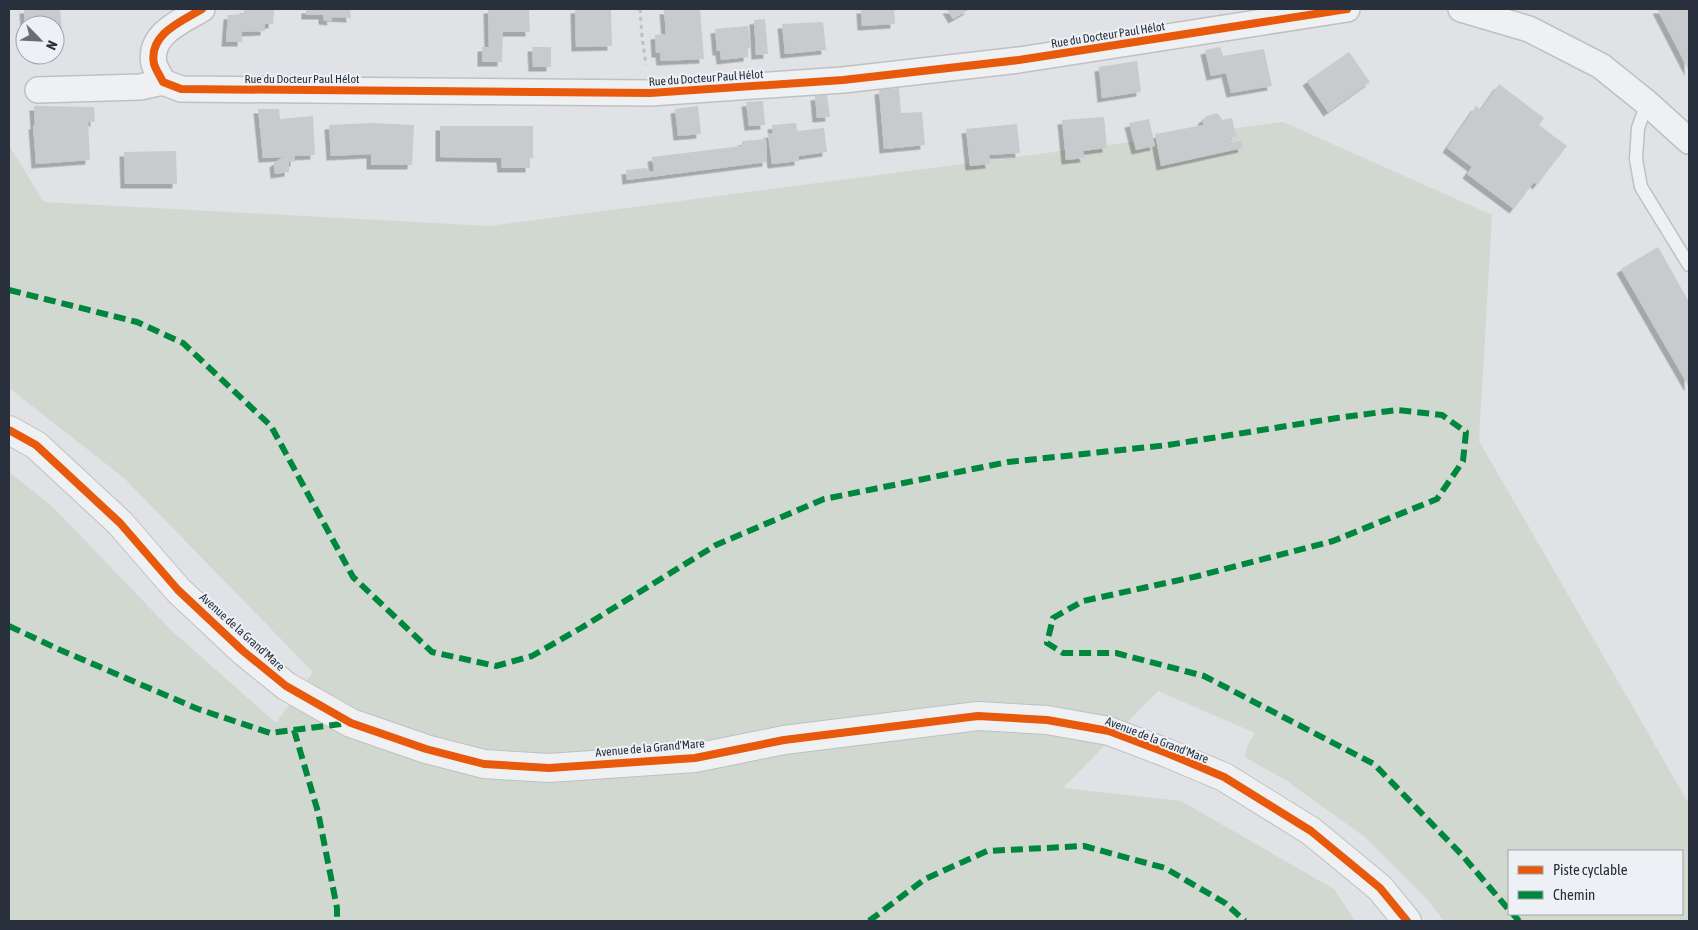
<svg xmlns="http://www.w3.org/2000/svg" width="1698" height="930" viewBox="0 0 1698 930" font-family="'Asap Condensed',sans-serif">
<defs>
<filter id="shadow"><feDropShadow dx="-4.5" dy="4.5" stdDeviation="0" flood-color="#0004"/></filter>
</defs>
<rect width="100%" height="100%" fill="#e0e2e5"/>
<path fill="#d1d8d0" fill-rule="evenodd" d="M1283,122L1492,215L1479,441L1689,804V921H1444L1427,899L1366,838L1287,781L1246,758C1244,748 1250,741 1255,733L1158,691L1063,788L1181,801L1334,889L1355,921H9V472L52,506L172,631L276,723L313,672L124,478L9,388V145L44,202L489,226ZM1509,851H1682V914H1509Z"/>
<path fill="#c8cacd" filter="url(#shadow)" d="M24,9H60L62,33L55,34V25H25Z
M244,9H274L273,24H265V31L242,32V42H226L228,15L244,14Z
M306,9H350L351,18L331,17L332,21L323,20V15H306Z
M488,9H529L530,32H503L502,62H482V47H489Z
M575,9H611L612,46L576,47Z
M700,9L704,59L661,61L660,53H656L655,35L666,34L664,10Z
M861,9H894L895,24L862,26Z
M947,9H970L953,19Z
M1657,9H1689V71Z
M765,19L768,54L756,55L754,20Z
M823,22L826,50L785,54L782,24Z
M748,26L751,48H748V57L721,60L720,51H717L715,29Z
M532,47H551V67H533Z
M1220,47L1223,56L1264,49L1272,86L1231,93L1226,73L1211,76L1205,50Z
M1349,52L1370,82L1328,112L1307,81Z
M1137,61L1141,92L1102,98L1099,67Z
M1499,84L1544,118L1539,125L1567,146L1537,185L1534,182L1514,209L1467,174L1472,167L1447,148L1476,106L1481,110Z
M899,88L901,113L922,112L925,145L884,149L879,90Z
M827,95L830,117L817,118L815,96Z
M763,101L765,125L749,126L746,102Z
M34,106L94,107L95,122H88L90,160L36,164L33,125H35Z
M698,106L701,134L678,136L675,109Z
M258,109H279L280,119L313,116L315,155L295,156V162H289V172L275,174L274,163L283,157L263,158Z
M1217,113L1220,116L1222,120L1232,118L1236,136L1230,138L1232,143L1241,141L1243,148L1161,166L1155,134L1204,125L1202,120L1207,116Z
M1104,117L1107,148L1083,151L1085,158L1066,160L1062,120Z
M1149,119L1155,146L1136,150L1129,123Z
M371,123L414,125L412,165H371V154L331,156L329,125Z
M796,123L797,131L824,128L827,152L799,156V161L772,164L768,134L773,133L772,125Z
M1017,124L1020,153L989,155L990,164L970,166L966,129Z
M440,126H533V158H530V168H502L501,158L440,157Z
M766,139L767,162L627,180L626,170L647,168L648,172L654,171L652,157L742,146V141Z
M176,151L177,184H125L124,152Z
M1658,247L1689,302V387L1621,269Z"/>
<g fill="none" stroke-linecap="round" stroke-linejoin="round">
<g stroke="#bec0c3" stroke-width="15">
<path id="service" d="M1647,103L1638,128L1636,159L1641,187L1689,265"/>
</g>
<g stroke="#bec0c3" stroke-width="28">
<path id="minor" d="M202,9C182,21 148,34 154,64C156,70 160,76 163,82L181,89L650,93L843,80L1019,60L1347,9
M1461,9L1529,29L1601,66L1647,103L1689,141
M38,90L140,87L163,82"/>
</g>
<g stroke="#bec0c3" stroke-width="30">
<path id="tertiary" d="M9,430L36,445L120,523L178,590L243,651L286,686L351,723L426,749L484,764L549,768L695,758L784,740L978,716L1047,720L1109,731L1167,753L1224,777L1311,831L1380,888L1407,921"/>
</g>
<path stroke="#bec1c5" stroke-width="3" stroke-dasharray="4 4" stroke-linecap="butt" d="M640,9L642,37L646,65"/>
<use href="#service" stroke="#eff0f1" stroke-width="12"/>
<use href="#minor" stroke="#eff0f1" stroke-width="25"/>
<use href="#tertiary" stroke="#eff0f1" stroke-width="28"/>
<path stroke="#00873e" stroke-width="6" stroke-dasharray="12 6" stroke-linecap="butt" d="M9,290L137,322L183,343L271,426L353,577L432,652L496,666L532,656L581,628L716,545L824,499L1008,462L1168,445L1337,418L1397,410L1442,415L1466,432L1463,461L1437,499L1333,541L1198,576L1083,601L1053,618L1047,643L1063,653H1116L1204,676L1374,764L1462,855L1509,910
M9,626L58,649L198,709L270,733L349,723
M294,730L318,812L337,908V921
M1513,914L1519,921
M869,921L925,879L987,851L1084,846L1165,868L1225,903L1245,921"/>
<g stroke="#edf1f5" stroke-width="11">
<path id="cycleway" d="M202,9C182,21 148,34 154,64C156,70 160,76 163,82L181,89L650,93L843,80L1019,60L1347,9
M9,430L36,445L120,523L178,590L243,651L286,686L351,723L426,749L484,764L549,768L695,758L784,740L978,716L1047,720L1109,731L1167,753L1224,777L1311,831L1380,888L1407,921"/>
</g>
<use href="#cycleway" stroke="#e8590c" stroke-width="8"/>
</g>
<g text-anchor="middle" stroke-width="4" stroke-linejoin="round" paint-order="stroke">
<g font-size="12" fill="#28303d" stroke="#edf1f5">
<text transform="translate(1108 35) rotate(-9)" y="4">Rue du Docteur Paul Hélot</text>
<text transform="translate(706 78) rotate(-4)" y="4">Rue du Docteur Paul Hélot</text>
<text x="302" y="83">Rue du Docteur Paul Hélot</text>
<text transform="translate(242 632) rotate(42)" y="4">Avenue de la Grand'Mare</text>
<text transform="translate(1157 740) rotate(21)" y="4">Avenue de la Grand'Mare</text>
<text transform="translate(650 748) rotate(-5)" y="4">Avenue de la Grand'Mare</text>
</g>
</g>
<rect width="1698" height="930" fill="none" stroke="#28303d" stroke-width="20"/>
<rect x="1508" y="850" width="175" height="65" fill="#edf1f5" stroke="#9ea4ab"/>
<rect x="1518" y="866" width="25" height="8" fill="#e8590c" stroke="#9ea4ab"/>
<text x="1553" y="875" font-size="15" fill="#28303d">Piste cyclable</text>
<rect x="1518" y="891" width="25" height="8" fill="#00873e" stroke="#9ea4ab"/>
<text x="1553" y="900" font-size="15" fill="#28303d">Chemin</text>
<g transform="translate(40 40) rotate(114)"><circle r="24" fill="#edf1f5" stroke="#9ea4ab"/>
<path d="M0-4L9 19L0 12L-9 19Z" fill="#686e78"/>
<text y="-8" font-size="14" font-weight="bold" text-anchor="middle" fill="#28303d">N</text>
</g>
</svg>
